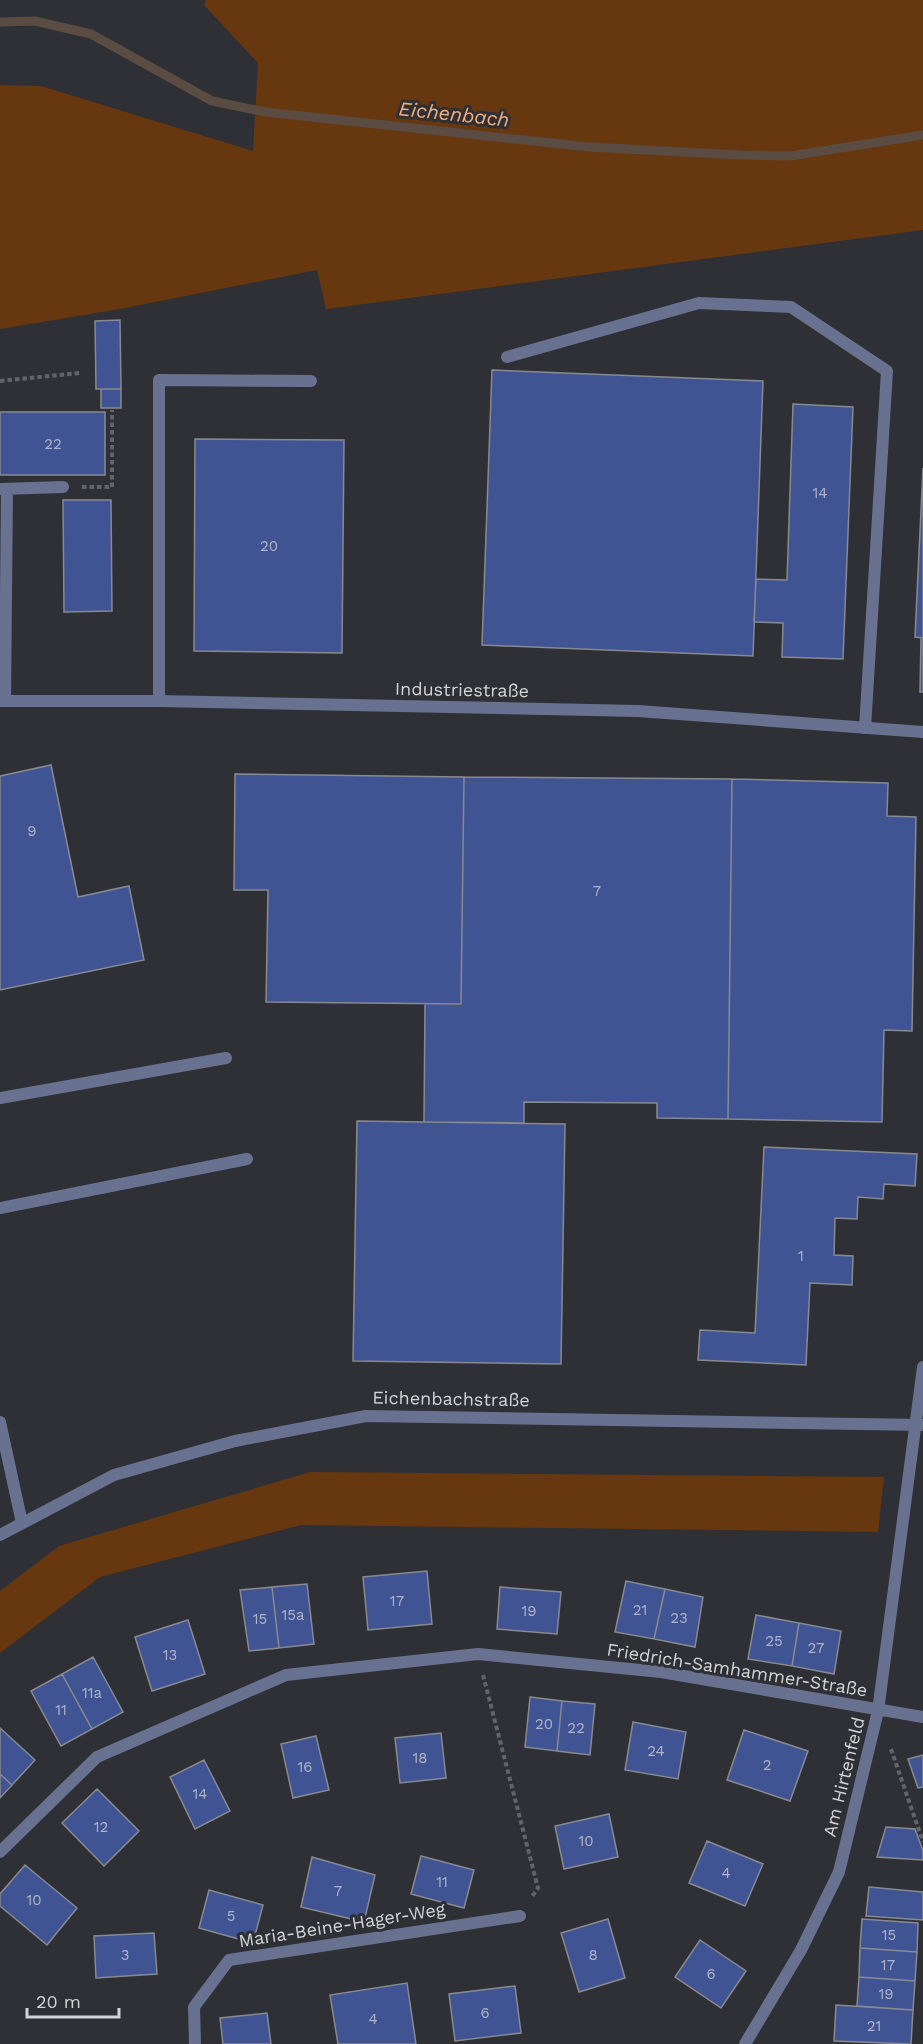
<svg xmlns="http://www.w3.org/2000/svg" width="923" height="2044" viewBox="0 0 923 2044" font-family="'Work Sans',sans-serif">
<rect width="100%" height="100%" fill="#2e3035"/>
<path fill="#67370f" d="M206,0H923V230L326,309L317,270L120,309L0,329V85L41,86L253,151L258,63L204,5Z
M310,1472L884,1477L878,1532L301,1525L100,1577L0,1653V1591L59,1546Z"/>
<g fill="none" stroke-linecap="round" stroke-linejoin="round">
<path stroke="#5b4c43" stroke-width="9" d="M0,22L35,21L91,34L212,101L265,112L589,147L740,155L790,156L923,135"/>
</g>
<path fill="#405393" stroke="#888a90" stroke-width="1.5" d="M120,320L121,389H96L95,321Z
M492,370L763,381L753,656L482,645Z
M101,389H121V408H101Z
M793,404L853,407L843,659L782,657L783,623L754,622L756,579L787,580Z
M0,412H105V475H0Z
M195,439L344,440L342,653L194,651Z
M923,468V638L915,637Z
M63,500H111L112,611L64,612Z
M921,638H923V692H920Z
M51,765L78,897L129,886L144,960L0,990V776Z
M235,774L464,777L461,1004L266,1002L268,890H234Z
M464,777L732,779L728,1119L657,1118V1103L524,1102V1123L424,1122L425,1004H461Z
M732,779L888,783L887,816L916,817L912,1031L884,1030L882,1122L728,1119Z
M357,1121L565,1124L561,1364L353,1361Z
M764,1147L917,1154L915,1186L884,1184L883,1199L858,1197L857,1219L835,1218L834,1255L853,1256L852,1285L810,1283L806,1365L698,1360L700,1330L755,1333Z
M427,1571L432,1624L368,1630L363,1577Z
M626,1581L665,1589L654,1639L615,1632Z
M307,1584L314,1644L279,1648L272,1587Z
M272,1587L279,1648L249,1651L240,1590Z
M500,1587L561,1592L557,1634L497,1629Z
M665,1589L703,1597L695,1647L654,1639Z
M756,1615L799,1623L792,1666L748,1659Z
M188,1620L205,1674L152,1691L135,1637Z
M799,1623L841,1631L834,1674L792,1666Z
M93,1657L123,1712L92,1729L62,1674Z
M62,1674L92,1729L61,1746L31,1691Z
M530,1697L562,1701L557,1751L525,1747Z
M562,1701L595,1704L590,1755L557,1751Z
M633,1722L686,1732L678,1779L625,1770Z
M0,1728L35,1760L12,1785L0,1774Z
M744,1730L808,1751L790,1801L727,1780Z
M441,1733L446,1778L400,1783L395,1738Z
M316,1736L329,1790L293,1798L281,1744Z
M923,1755V1787L918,1788L908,1759Z
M204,1760L230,1811L195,1829L170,1777Z
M0,1774L12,1785L0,1798Z
M97,1789L139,1831L104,1866L62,1823Z
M609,1814L618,1857L564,1869L555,1826Z
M886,1827L915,1829L923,1851V1860L877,1857Z
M707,1841L763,1864L745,1906L689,1883Z
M421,1856L474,1870L464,1908L411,1894Z
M312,1857L375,1875L364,1922L301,1907Z
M25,1865L77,1908L47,1945L0,1906V1894Z
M869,1887L923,1892V1920L866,1916Z
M209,1890L263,1905L253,1943L199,1928Z
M608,1919L625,1978L579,1992L561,1933Z
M862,1919L918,1923L917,1952L860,1948Z
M154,1933L157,1974L96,1978L94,1936Z
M700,1940L746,1971L721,2008L675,1977Z
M860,1948L917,1952L915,1981L859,1977Z
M859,1977L915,1981L913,2010L857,2006Z
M407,1983L416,2044H338L330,1995Z
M515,1986L521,2033L455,2041L449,1994Z
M836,2005L913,2010L911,2044L834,2041Z
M267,2013L271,2044H223L220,2018Z"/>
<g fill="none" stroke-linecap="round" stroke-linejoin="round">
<path stroke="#626468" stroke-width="4" stroke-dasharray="4.5 3" stroke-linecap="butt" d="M0,381L80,373
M82,487H112V410
M483,1675L538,1888L531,1898
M891,1749L923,1842"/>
<path stroke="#687290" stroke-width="12" d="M507,357L699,303L791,307L887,371L865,728
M1,489L63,487
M5,701L7,489
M159,701V380L311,381
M0,1098L226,1058
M0,1208L247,1159
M0,1422L22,1523"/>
<path stroke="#687290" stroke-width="12" d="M0,701H159L638,711L923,732
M0,1852L97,1757L286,1675L478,1654L661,1672L923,1717
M195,2044L194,2007L229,1960L520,1916
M745,2044L801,1950L839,1872L878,1711L923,1367"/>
<path stroke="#687290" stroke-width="12" d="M0,1535L114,1475L235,1441L366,1416L923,1425"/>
</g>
<g text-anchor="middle" stroke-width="6" stroke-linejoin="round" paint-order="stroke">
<g font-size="15" fill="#aeb4c6">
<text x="53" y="449">22</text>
<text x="820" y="498">14</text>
<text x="269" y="551">20</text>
<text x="32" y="836">9</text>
<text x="597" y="896">7</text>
<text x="801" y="1261">1</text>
<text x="397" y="1606">17</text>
<text x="640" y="1615">21</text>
<text x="529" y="1616">19</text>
<text x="293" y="1620">15a</text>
<text x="679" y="1623">23</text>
<text x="260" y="1624">15</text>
<text x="774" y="1646">25</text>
<text x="816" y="1653">27</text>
<text x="170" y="1660">13</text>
<text x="92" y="1698">11a</text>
<text x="61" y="1715">11</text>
<text x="544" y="1729">20</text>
<text x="576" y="1733">22</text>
<text x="656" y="1756">24</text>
<text x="420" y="1763">18</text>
<text x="767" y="1770">2</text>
<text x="305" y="1772">16</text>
<text x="200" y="1799">14</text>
<text x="101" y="1832">12</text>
<text x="586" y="1846">10</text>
<text x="726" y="1878">4</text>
<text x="442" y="1887">11</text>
<text x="338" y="1896">7</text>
<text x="34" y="1905">10</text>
<text x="231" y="1921">5</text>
<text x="889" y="1940">15</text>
<text x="125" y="1960">3</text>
<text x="593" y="1960">8</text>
<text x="888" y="1970">17</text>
<text x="711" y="1979">6</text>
<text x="886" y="1999">19</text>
<text x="485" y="2018">6</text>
<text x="373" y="2024">4</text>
<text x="874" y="2031">21</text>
</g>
<g font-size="18" fill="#d3d4d7" stroke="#2e3035">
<text transform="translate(462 690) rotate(1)" y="6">Industriestraße</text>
<text transform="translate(451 1399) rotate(1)" y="6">Eichenbachstraße</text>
<text transform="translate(737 1670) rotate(9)" y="6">Friedrich-Samhammer-Straße</text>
<text transform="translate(844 1777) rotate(-76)" y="6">Am Hirtenfeld</text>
<text transform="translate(342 1925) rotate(-9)" y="6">Maria-Beine-Hager-Weg</text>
</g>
<g font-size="20" font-style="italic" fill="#f6ad7a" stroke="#2e3035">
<text transform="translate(454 114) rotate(6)" y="7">Eichenbach</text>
</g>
</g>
<path d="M27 2008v9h92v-9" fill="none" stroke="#d3d4d7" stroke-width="3"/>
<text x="36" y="2008" font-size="18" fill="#d3d4d7" stroke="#2e3035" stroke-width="4.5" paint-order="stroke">20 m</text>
</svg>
